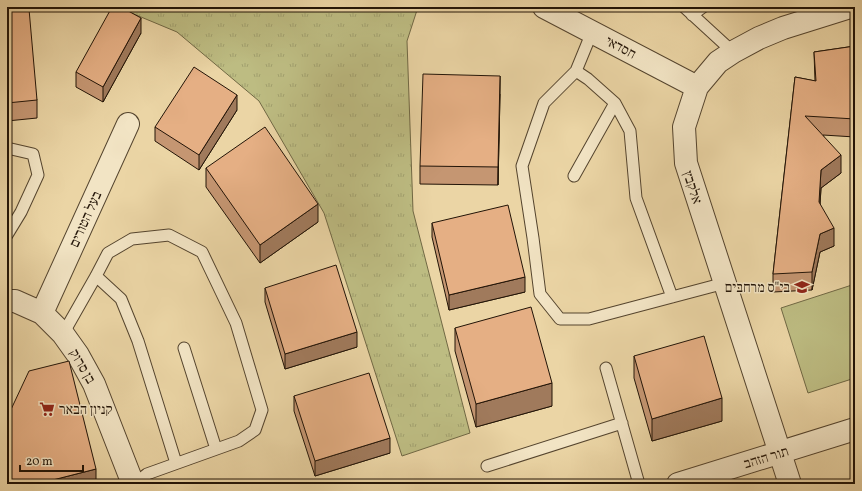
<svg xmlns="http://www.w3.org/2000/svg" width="862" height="491" viewBox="0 0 862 491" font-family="Vollkorn,'Frank Ruhl Libre',serif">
<defs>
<pattern id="grass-tufts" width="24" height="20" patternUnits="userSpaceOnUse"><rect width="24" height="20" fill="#bdbc82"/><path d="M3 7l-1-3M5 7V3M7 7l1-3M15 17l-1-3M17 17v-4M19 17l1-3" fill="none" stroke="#a2a16f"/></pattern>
</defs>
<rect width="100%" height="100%" fill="#ebd5a5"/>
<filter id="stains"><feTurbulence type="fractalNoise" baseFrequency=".005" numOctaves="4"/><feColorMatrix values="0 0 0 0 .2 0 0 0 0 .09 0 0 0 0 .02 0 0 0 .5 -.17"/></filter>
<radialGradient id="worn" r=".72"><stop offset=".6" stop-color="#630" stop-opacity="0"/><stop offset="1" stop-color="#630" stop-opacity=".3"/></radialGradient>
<path fill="url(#grass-tufts)" stroke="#706844" d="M117,7H418L407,41L413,211L470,433L402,456L324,213L259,101L177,32Z"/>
<path fill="#bdbc82" stroke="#706844" d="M855,284V378L808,393L781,308Z"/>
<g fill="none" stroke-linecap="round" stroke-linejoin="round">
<g stroke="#54442e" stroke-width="13">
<path id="service" d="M684,7L733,52
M692,15L703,7
M592,32L576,71L544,103L522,166L533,238L540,294L560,319H589L725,283
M576,71L588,79L615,103L630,131L636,198L672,297
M7,148L33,154L38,175L21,212L7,235
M574,176L615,103
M96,276L121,299L138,341L176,463
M63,334L96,276L108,253L132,239L169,235L202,252L236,323L262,410L255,430L239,441L147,474L134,484
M184,348L216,449
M606,368L639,484
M487,466L622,423"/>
</g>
<g stroke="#54442e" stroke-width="24">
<path id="minor" d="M544,7L697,87
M7,301H15L42,313L63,334L78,355L94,384L133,484
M42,313L128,124
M790,484L686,163L684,127L697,87L718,62L733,52L759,38L783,28L850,7"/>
</g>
<g stroke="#54442e" stroke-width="24">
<path id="tertiary" d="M678,484L855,429"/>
</g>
<use href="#service" stroke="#f2e4c4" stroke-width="11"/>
<use href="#minor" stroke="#f2e4c4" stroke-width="22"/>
<use href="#tertiary" stroke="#f2e4c4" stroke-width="22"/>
</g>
<path fill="#c59672" stroke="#221407" d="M7,11L37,100V118L7,121Z
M141,33L103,102L76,87V72Z
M855,46V137L823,135L841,173L821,188L820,204L834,246L820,252L812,290L773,292V274L795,77L815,81L814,52Z
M500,94L498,185L420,184V166Z
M237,110L199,170L155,141V127Z
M206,168L318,222L260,263L206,187Z
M432,223L525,292L449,310L432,237Z
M265,288L357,347L285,369L265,302Z
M455,328L552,406L476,427L455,351Z
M634,356L722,421L652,441L634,378Z
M294,396L390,453L315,476L294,411Z"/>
<path fill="#a07a5c" stroke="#221407" d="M141,18V33L103,102V87Z
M500,76V94L498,185V167Z
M237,95V110L199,170V155Z
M841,155V173L821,188L819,220V202L821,170Z
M318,204V222L260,263V245Z
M834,228V246L820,252L812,290V272L820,234Z
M525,277V292L449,310V295Z
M357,332V347L285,369V354Z
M552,383V406L476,427V404Z
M722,398V421L652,441V419Z
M390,438V453L315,476V461Z
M96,469V484H37Z"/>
<path fill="#e5af84" stroke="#221407" d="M112,7H121L141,18L103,87L76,72Z
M29,9L37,100L7,103V11Z
M855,46V119L805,116L841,155L821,170L819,202L834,228L820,234L812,272L773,274L795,77L816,81L814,52Z
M194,67L237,95L199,155L155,127Z
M423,74L500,76L498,167L420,166Z
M265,127L318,204L260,245L206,168Z
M508,205L525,277L449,295L432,223Z
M336,265L357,332L285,354L265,288Z
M531,307L552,383L476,404L455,328Z
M704,336L722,398L652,419L634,356Z
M69,361L96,469L37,484H7V418L29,371Z
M369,373L390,438L315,461L294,396Z"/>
<defs>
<g id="school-bare" transform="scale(1.2)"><path d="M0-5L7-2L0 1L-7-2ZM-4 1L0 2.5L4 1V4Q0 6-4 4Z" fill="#8f2418" stroke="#f2e4c4" stroke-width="2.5" paint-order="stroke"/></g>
<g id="supermarket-bare" transform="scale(1.2)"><path d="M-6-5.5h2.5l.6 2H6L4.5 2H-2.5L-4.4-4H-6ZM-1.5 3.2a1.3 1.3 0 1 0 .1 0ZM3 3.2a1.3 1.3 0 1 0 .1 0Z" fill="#8f2418" stroke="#f2e4c4" stroke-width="2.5" paint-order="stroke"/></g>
</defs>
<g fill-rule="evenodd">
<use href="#school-bare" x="802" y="287"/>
<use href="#supermarket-bare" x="47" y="409"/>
</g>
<g text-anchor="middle" stroke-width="3" stroke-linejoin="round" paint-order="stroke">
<g font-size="14" fill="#221407" stroke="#f2e4c4">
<text transform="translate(621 47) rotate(28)" y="5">חסדאי</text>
<text transform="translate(693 187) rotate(72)" y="5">אלקבץ</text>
<text transform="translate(85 219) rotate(-66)" y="5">בעל הטורים</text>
<text transform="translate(83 366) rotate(60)" y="5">בן סרוק</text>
<text transform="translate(766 457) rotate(-17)" y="5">תור הזהב</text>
</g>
<g font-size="14" fill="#221407" stroke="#f2e4c4" text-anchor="end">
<text x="790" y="292">בי"ס מרחבים</text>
<text x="59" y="414" text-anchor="start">קניון הבאר</text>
</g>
</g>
<rect width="862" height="491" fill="none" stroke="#ebd5a5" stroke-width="24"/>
<rect x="8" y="8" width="846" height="475" fill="none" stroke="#221407" stroke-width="2"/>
<rect x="12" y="12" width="838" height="467" fill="none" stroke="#221407"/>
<path d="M20 465v6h63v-6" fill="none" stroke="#221407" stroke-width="2"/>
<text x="26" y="465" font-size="12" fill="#221407" stroke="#f2e4c4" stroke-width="3" paint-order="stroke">20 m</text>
<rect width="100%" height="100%" filter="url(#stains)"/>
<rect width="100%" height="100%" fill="url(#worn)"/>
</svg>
